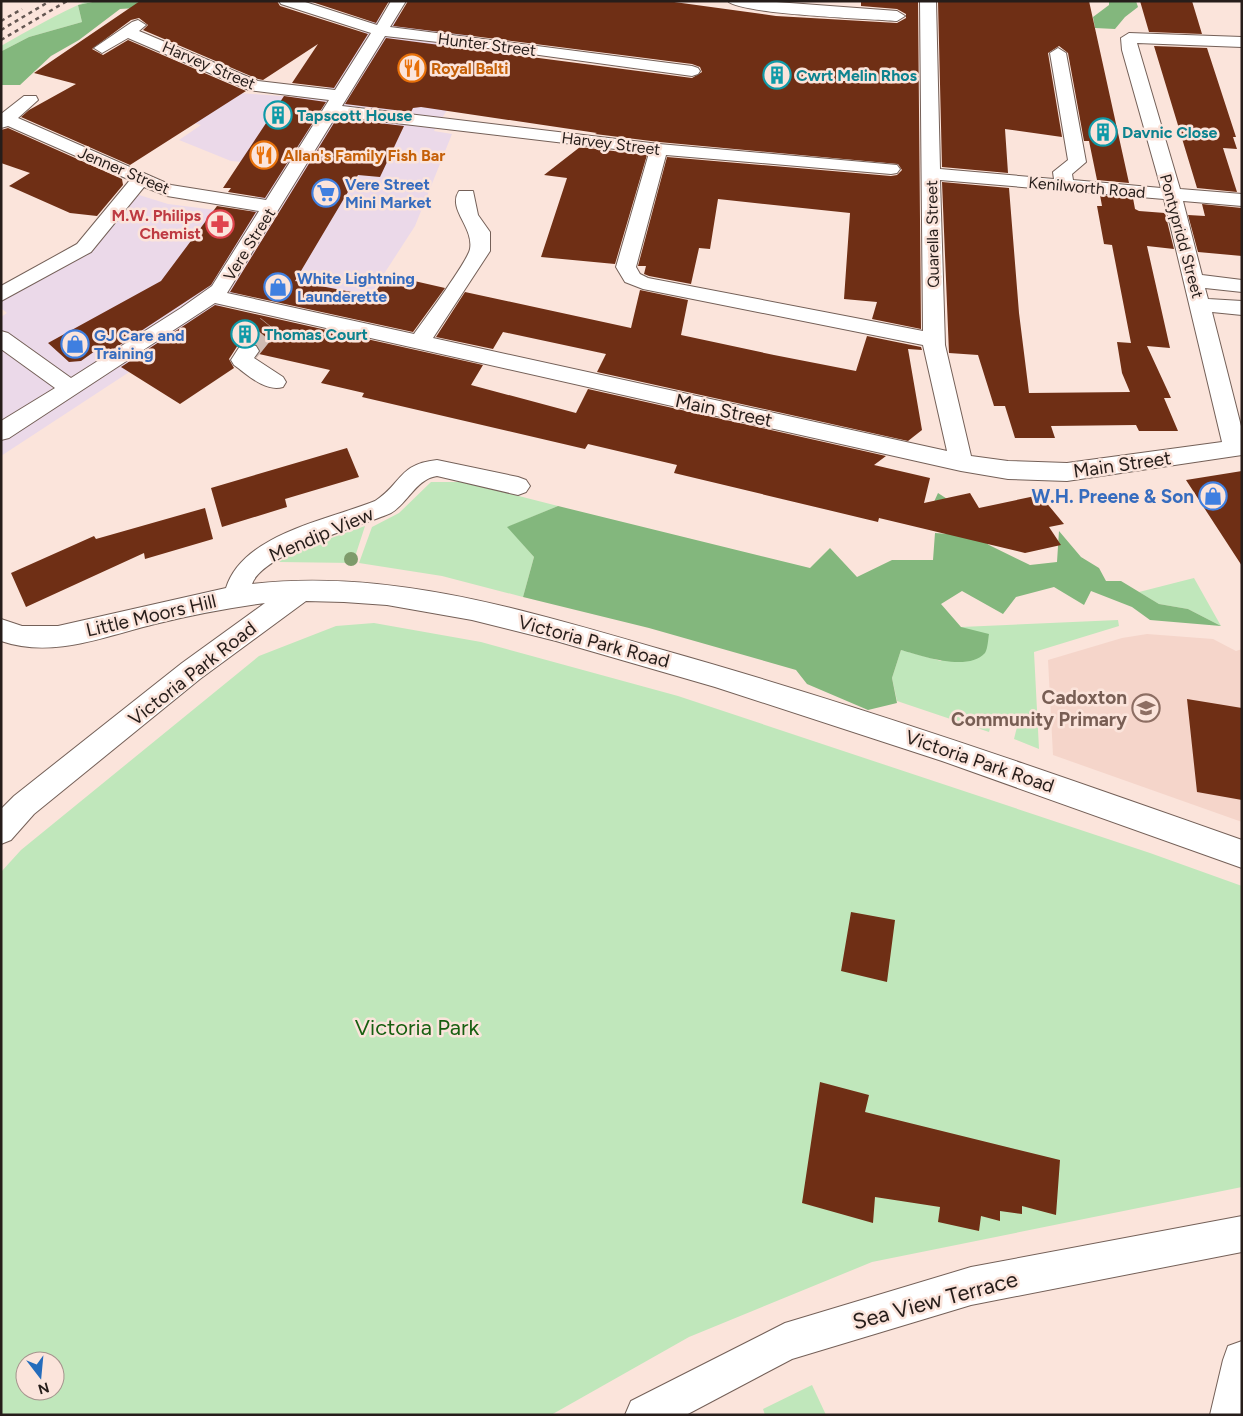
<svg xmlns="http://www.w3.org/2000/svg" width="1243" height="1416" viewBox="0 0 1243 1416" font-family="Figtree,sans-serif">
<rect width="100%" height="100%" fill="#fbe4db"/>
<path fill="#ebd9e9" d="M374,12L476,20L461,47L484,51L434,131L452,134L415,226L358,314L244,290L169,346L1,456V317L7,313L1,308V300L86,251L136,194L168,204L247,214L277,165L231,161L179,140L201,125L167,116L239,93L320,99Z"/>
<path fill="#f5d5ca" d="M1147,634L1213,639L1236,651L1242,649V822L1053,755L1048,660L1122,638Z"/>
<path fill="#c0e7bb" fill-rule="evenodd" d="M87,1H97L78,5L82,22L29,37L2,51L1,54V46C29,30 57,14 87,1Z
M431,482H463L558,506L508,527L534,557L523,597L442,576L359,563L372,527L399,513Z
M365,526L353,563L279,562L295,551Z
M1194,578L1221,626L1188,609L1159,604L1139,592Z
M1118,620L1119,626L1034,652L1039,749L1014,739L1018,723L994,714L989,732L897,701L892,678L901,650L941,661L961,627Z
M374,623L481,642L678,696L1150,853L1242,886V1187L872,1262L689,1337L551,1415H1V872L21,850L259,656L336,626ZM25,1361H55V1391H25Z
M812,1385L826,1415H765L763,1409Z"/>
<path fill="#83b77d" d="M97,1H175L169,6L120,9L79,40L51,56L20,85H1L2,51L29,37L82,22L78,5Z
M1109,1H1136L1138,7L1125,17L1115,29L1095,28L1093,17L1109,5Z
M938,493L961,508L959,524L989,545L1030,565L1057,562L1059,531L1081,557L1099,568L1106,581H1121L1159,604L1188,609L1221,626L1150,620L1132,607L1091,591L1084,605L1054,587L1016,597L1003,614L962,591L941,604L961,627L989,634C988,639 988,648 985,653C968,672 922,656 901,650L892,678L897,703L868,710L807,684L796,670L649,628L523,597L534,557L507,527L558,506L810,568L830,548L857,577L892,560H933L935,533L948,534L929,513Z"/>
<path fill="#6f2f15" d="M140,1H277L280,6L368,34L334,88L292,83L318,44L263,80L258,79L143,30L148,25L139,18L131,20L92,49L103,55L128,40L246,91L130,165L21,117L29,110L76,84L34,73Z
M309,1H389L376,23Z
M408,1H667L776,16L897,23L906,18V14L897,9L861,6V1H918L921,329L872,319L877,302L844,299L850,213L718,199L710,249L699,248L691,284L649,276L644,274L646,266H638L667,157L891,176L897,175L902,170L898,164L659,142L595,134L597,133L421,107L413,108L411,112L345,104L386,38L692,78L702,72L700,67L692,64L393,26Z
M938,1H1089L1129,183L1097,180L1089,141H1084L1068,53L1059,46L1048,53L1062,137L1005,129L1008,173L942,167Z
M1140,1H1192L1202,34L1149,32Z
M1154,46L1207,48L1236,137H1233L1237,149L1223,148L1237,192L1197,188Z
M284,96L326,102L265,198L228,192L231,188H223Z
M337,118L404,126L380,177L358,175L295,281L372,296L388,275L445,288L413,332L230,292Z
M8,128L122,179L123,185L97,216L70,213L9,186L30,173L1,163V130Z
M580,147L647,155L615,264L541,257L567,178L544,175Z
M942,182L1009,188L1019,313L1029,393L1130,392L1122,373L1117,342L1131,343L1112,245L1104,244L1097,206H1102L1100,195L1133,198L1135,209L1139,211L1165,213L1174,249L1147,246L1170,348L1147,346L1171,398H1164L1178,431H1139L1136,425L1051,426L1055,438H1015L1005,406H994L978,355L949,353Z
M1202,204L1242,208V256L1198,252L1188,215L1205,216Z
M217,206L256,212L211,285L103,356L95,351L81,361L69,362L48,343L161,281Z
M640,290L688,300L681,335L774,355L856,371L867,336L921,347L922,350L908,349L922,430L908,441L597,372L606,354L503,332L493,349L436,337L465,292L631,328Z
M215,305L483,365L471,385L576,413L588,389L886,456L874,465L930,478L924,503L970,493L979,508L1040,495L1064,524L1049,527L1061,545L1025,553L879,518L878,522L674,473L677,465L588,444L585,449L362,397L364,393L321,383L330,370L259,354L261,350L258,345L248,342L238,345L229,359L234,368L180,404L121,367Z
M347,448L359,477L285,499L287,507L222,527L211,488Z
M1242,471V566L1186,480Z
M205,508L213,539L145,559L144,553L26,607L11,573L94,536L96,539Z
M1187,699L1242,708V800L1197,792Z
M851,912L895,920L887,982L841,971Z
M820,1082L869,1095L865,1112L1060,1160L1056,1215L1022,1206V1214L1000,1211V1221L981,1216L979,1231L938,1222L940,1207L875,1197L873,1223L802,1203Z"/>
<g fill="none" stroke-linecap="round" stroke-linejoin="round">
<path stroke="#d0bcb4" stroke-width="22" stroke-dasharray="22 11" stroke-linecap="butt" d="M248,351L269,325"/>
<g stroke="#746058" stroke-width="2">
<path id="minor" d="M279,1H302L377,25L391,1H406L390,27L692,66L698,68L700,71L698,74L692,76L473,46L385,36L342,106L659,144L897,165L900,169L897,173L891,174L666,155L636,267L640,274L648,278L923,331L920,1H936L940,169L1054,179L1053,172L1068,160L1050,53L1058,48L1066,53L1086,162L1072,174L1073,180L1161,188L1122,50L1121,38L1129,33L1242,37V47L1137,43L1180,189L1242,194V206L1183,201L1202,275L1242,280V292L1205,288L1208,299L1242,301V315L1212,312L1242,430V455L1067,481L1008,479L961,471L215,303L9,438L1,440V421L55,388L1,349V331L8,333L71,378L181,308L212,286L259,211L167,196L144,187L91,252L1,301V286L77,244L130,180L8,126L1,128V114L24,96H36L38,100L18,118L171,185L266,200L329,100L249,90L128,38L102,53L94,48L132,22L138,20L146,25L139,31L258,81L335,90L371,33L281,4ZM336,116L649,153L616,267L625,282L643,289L923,345L947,451L433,338L490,251V232L478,215L473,191H459C447,209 474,227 470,249C468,261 424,320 414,334L227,293ZM940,180L1164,199L1222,442L1067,463L1008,461L971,456L945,345Z
M728,1H763L897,11L905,16L897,21C873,19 737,14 728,1Z
M248,344L256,346L259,351L254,358L283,377L286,382L283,387C265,392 248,375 234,365L231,360L240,346Z
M437,460L518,477L526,480L530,486L526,492L518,495L437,476C416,479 408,503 391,513C361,526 263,553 252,584C392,568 530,612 663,650C858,705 1050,772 1242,840V868L942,761L715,687L556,641L472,620L387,605L344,602L306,601L200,679L34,814L11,840L1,844V809L14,796L182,663L265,603C228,608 192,615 155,624C105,636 53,659 1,641V619L22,626H58L226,588C243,534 328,520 375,501C402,484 398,464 437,460Z
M1242,1216V1252L971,1305L792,1359L686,1415H625L631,1401L785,1323L971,1267Z
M1242,1341V1415H1210L1223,1360L1228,1346Z"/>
</g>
<use href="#minor" fill="#fff" fill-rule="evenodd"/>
<path stroke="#645752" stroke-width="2.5" stroke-dasharray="4 4" stroke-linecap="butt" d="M1,21L22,9
M1,30L50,1
M1,40L67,1"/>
</g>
<circle fill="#7e9b6b" cx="351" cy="559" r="7"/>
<defs>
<g id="restaurant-ring" transform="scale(1.4375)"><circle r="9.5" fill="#fbe4db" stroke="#e8710a" stroke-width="1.5"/><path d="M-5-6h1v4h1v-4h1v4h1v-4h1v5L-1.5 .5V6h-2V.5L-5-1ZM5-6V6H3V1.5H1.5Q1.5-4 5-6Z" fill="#e8710a"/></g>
<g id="building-ring" transform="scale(1.4375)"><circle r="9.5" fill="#fbe4db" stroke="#0f9aa8" stroke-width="1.5"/><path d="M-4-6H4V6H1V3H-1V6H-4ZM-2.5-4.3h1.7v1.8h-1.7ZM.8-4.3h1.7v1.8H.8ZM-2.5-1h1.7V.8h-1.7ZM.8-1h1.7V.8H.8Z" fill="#0f9aa8"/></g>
<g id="supermarket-ring" transform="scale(1.4375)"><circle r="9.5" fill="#fbe4db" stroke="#3f7fe0" stroke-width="1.5"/><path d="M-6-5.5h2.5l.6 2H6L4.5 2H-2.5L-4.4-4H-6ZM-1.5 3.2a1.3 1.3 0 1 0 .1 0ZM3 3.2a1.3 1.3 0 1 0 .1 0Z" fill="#3f7fe0"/></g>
<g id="pharmacy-ring" transform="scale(1.4375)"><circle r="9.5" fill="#fbe4db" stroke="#e0444e" stroke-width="1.5"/><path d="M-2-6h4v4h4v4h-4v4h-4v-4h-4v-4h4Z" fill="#e0444e"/></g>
<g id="shop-ring" transform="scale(1.4375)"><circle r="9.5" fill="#fbe4db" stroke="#3f7fe0" stroke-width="1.5"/><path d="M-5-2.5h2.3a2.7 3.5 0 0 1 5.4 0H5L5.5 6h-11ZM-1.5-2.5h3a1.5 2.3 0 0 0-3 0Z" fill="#3f7fe0"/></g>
<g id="school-ring" transform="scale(1.4375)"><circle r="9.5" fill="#fbe4db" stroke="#8d6e63" stroke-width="1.5"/><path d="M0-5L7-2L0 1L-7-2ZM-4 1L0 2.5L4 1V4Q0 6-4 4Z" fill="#8d6e63"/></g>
</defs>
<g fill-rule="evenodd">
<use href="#restaurant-ring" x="412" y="68"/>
<use href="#building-ring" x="777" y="75"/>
<use href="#building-ring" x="278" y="115"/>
<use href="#building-ring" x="1103" y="132"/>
<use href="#restaurant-ring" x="264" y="155"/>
<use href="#supermarket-ring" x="326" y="193"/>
<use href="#pharmacy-ring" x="220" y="224"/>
<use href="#shop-ring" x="278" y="287"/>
<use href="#building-ring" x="245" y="334"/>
<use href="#shop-ring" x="75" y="344"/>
<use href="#shop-ring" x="1213" y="496"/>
<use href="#school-ring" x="1146" y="708"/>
</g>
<g text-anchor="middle" stroke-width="5" stroke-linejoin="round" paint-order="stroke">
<g font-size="16" fill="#261d1a" stroke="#fbe4db">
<text transform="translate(487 44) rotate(7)" y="6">Hunter Street</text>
<text transform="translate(209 65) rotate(23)" y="6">Harvey Street</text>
<text transform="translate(611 143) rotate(7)" y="6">Harvey Street</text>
<text transform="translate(124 170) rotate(23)" y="6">Jenner Street</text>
<text transform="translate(1087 187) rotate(5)" y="6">Kenilworth Road</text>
<text transform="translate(932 234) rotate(-91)" y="6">Quarella Street</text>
<text transform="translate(1182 236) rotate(75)" y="6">Pontypridd Street</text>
<text transform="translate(249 244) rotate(-58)" y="6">Vere Street</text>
</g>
<g font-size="16" font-weight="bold" fill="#c56008" stroke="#fbe4db" text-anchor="start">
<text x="431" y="74">Royal Balti</text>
<text x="283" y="161">Allan's Family Fish Bar</text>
</g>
<g font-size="16" font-weight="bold" fill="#0d838f" stroke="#fbe4db" text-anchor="start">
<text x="796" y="81">Cwrt Melin Rhos</text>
<text x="297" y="121">Tapscott House</text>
<text x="1122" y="138">Davnic Close</text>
<text x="264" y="340">Thomas Court</text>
</g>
<g font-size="16" font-weight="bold" fill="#366cbe" stroke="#fbe4db" text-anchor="start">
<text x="345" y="190">Vere Street<tspan x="345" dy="18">Mini Market</tspan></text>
<text x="297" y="284">White Lightning<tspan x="297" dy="18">Launderette</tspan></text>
<text x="94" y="341">GJ Care and<tspan x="94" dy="18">Training</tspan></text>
</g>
<g font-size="16" font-weight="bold" fill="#be3a42" stroke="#fbe4db" text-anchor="end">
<text x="201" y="221">M.W. Philips<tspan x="201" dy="18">Chemist</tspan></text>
</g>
<g font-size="19" fill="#261d1a" stroke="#fbe4db">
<text transform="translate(724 410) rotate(12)" y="7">Main Street</text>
<text transform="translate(1122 464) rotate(-8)" y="7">Main Street</text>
<text transform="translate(321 534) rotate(-23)" y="7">Mendip View</text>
<text transform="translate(151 615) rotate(-13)" y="7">Little Moors Hill</text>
<text transform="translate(594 641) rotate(15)" y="7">Victoria Park Road</text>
<text transform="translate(192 673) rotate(-38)" y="7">Victoria Park Road</text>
<text transform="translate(980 761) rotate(19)" y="7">Victoria Park Road</text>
</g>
<g font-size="19" font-weight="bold" fill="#366cbe" stroke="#fbe4db" text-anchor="end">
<text x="1194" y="503">W.H. Preene &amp; Son</text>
</g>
<g font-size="19" font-weight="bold" fill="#785e54" stroke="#fbe4db" text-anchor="end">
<text x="1127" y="704">Cadoxton<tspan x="1127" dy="22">Community Primary</tspan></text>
</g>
<g font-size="22" fill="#175f10" stroke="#fbe4db">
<text x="417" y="1035">Victoria Park</text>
</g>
<g font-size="22" fill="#261d1a" stroke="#fbe4db">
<text transform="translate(935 1300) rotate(-15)" y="8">Sea View Terrace</text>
</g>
</g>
<rect width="1243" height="1416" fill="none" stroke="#261d1a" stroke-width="5"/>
<g transform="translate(40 1376) rotate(164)"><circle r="24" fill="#fbe4db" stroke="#a6948e"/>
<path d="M0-4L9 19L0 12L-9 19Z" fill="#246cbc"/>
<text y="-8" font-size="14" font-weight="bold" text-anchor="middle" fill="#261d1a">N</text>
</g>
</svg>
